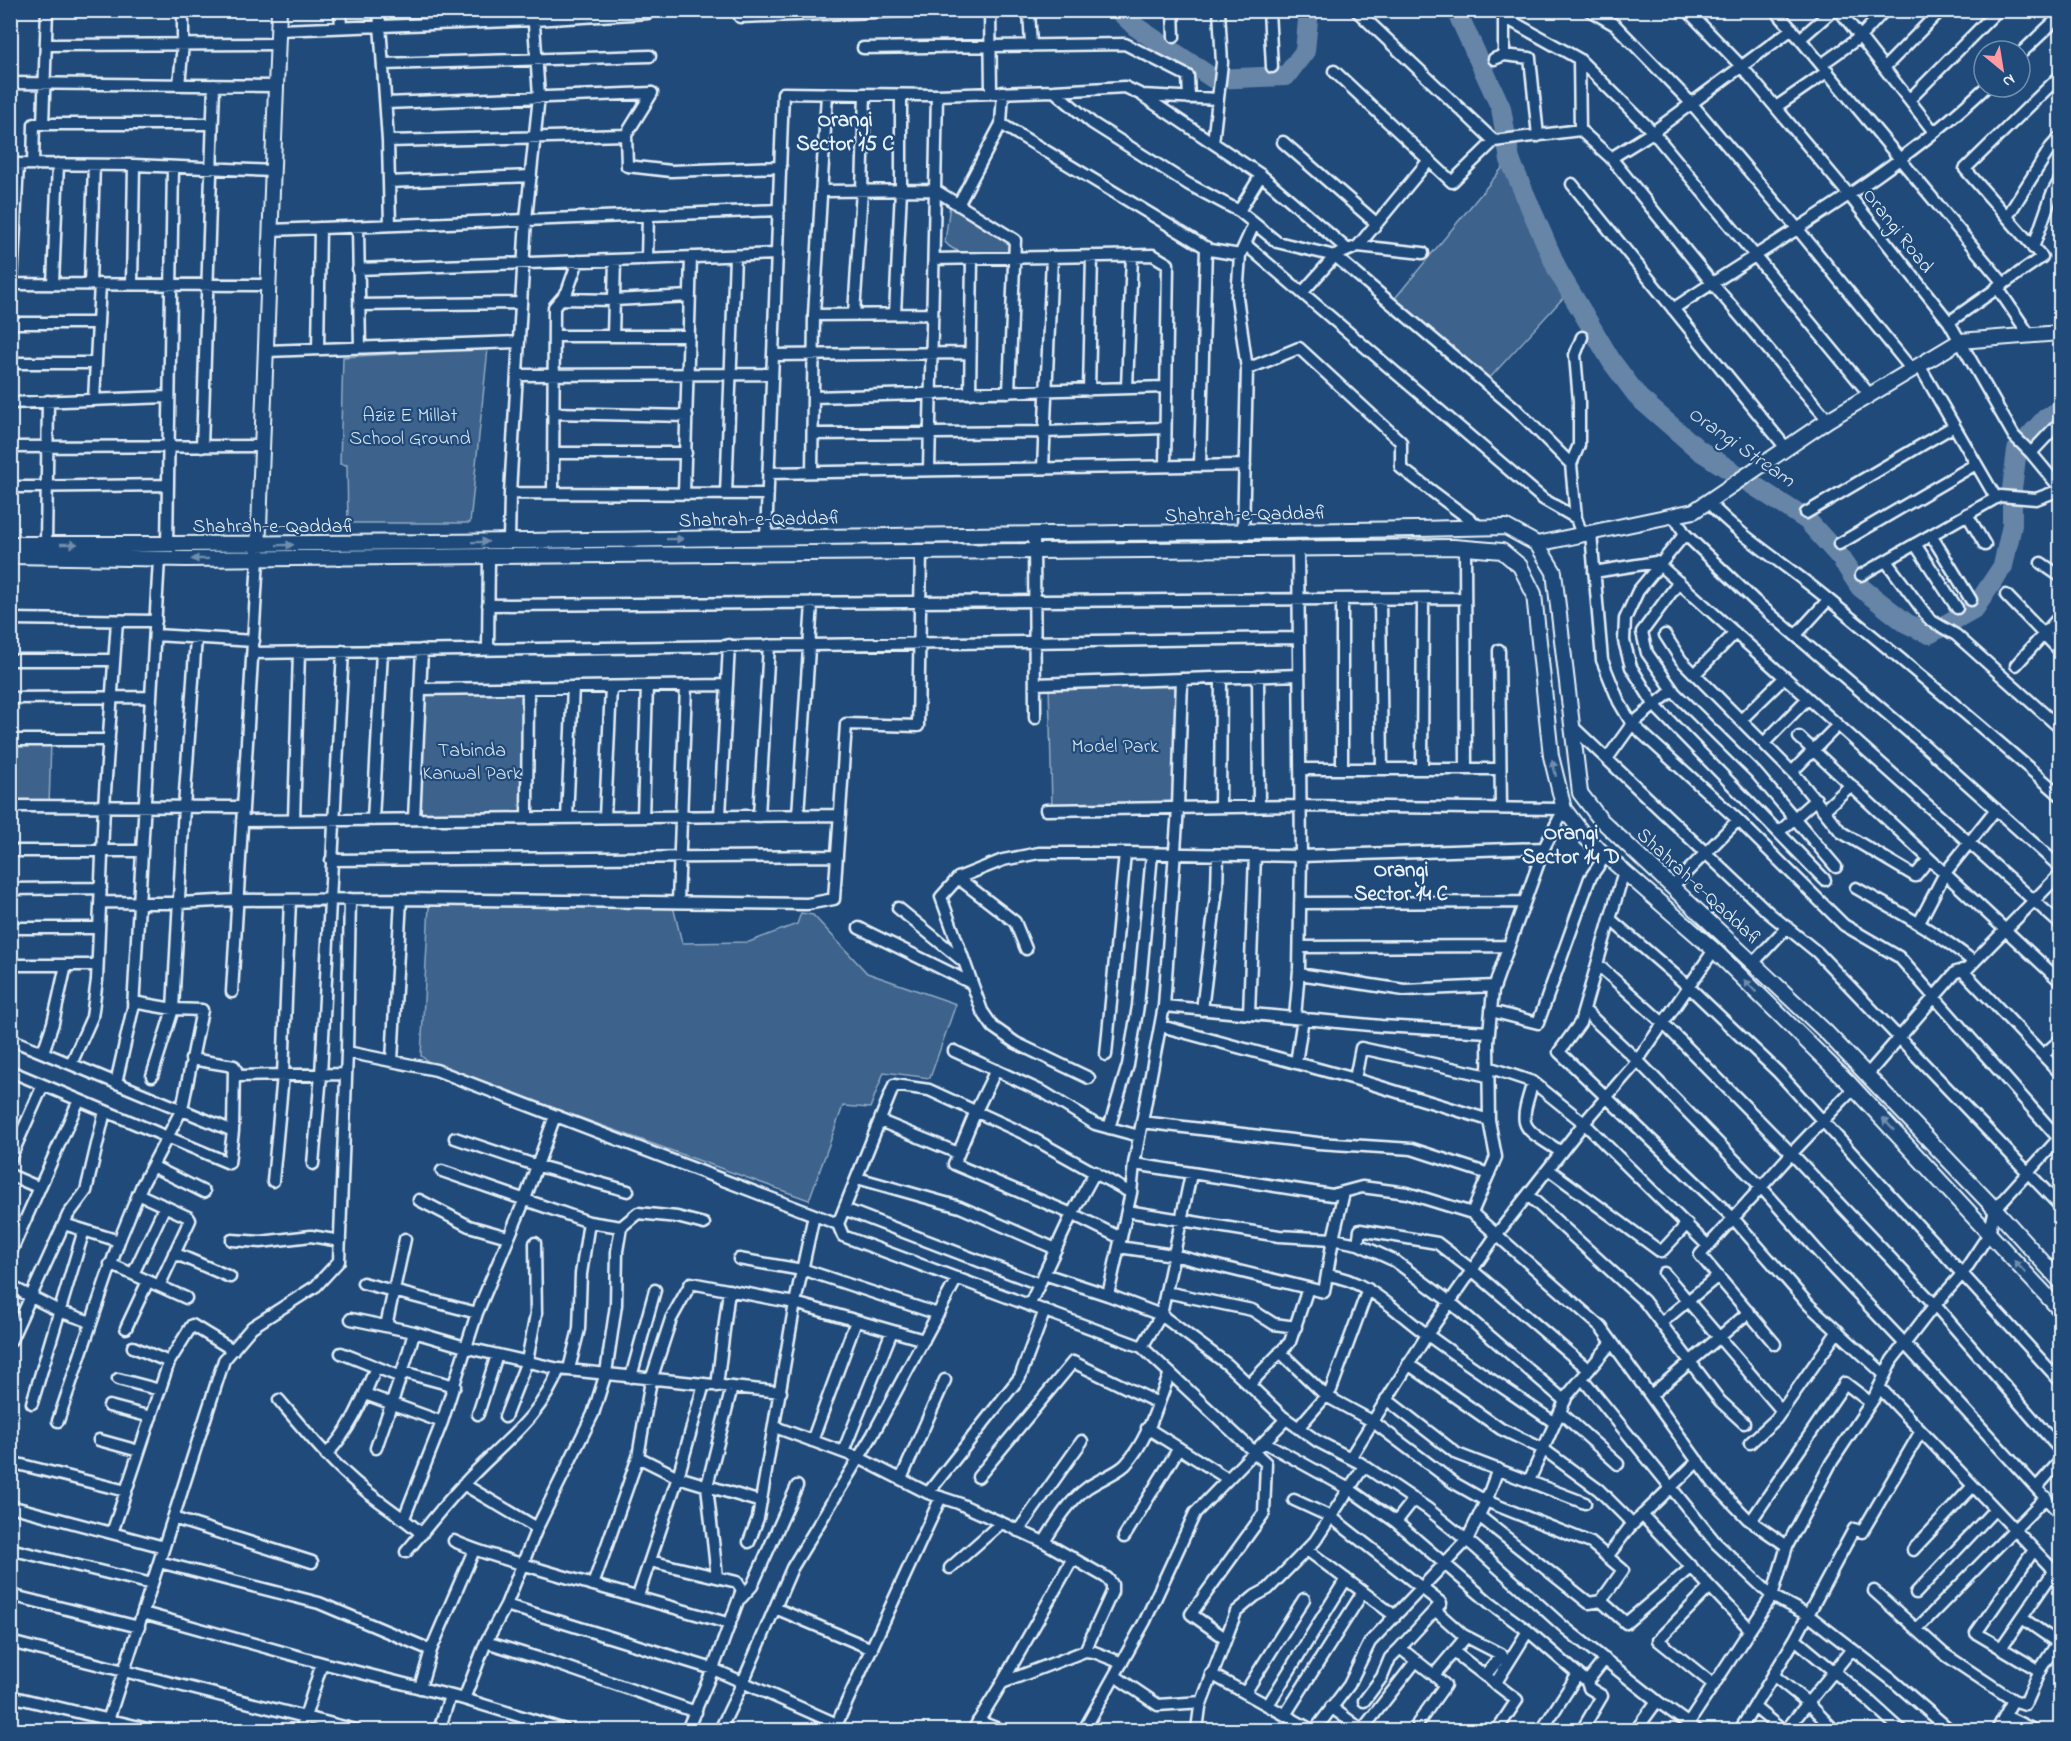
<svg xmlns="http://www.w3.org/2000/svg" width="2071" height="1741" viewBox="0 0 2071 1741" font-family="'Indie Flower',sans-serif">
<rect width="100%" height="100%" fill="#1f4a7a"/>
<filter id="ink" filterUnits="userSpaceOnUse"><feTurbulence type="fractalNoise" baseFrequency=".0167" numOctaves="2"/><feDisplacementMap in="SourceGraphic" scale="12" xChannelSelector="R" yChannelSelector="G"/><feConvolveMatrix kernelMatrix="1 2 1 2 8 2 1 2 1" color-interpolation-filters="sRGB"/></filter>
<g filter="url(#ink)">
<path fill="#3c628c" stroke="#92aac2" stroke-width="1.5" d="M1504,166L1563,298L1487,381L1392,302Z
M950,204L1010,241L1009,254C989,253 958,259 945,242Z
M488,348L470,523H348L347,465L340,464L343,357Z
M1049,685L1180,687V802L1052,806Z
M528,688L527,818L414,819L420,689Z
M11,740L51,741L49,806H11Z
M429,906H673L682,943L749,942L797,924L801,913L813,915L867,973L956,1004L930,1078L884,1072L870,1108L843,1106L809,1200L433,1065L421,1056Z"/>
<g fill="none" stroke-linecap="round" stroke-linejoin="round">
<path stroke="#6685a7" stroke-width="20" d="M1118,10L1136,27L1214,79L1286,76L1305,51L1309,10
M1456,10L1501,108L1510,160L1558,271L1612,362L1639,398L1699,450L1807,520L1841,558L1860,587L1906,623L1929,634L1975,608L2003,566L2012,525V489L2017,450L2046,418L2060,410"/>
<g stroke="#e8f1f8" stroke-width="15">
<path id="minor" d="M340,10L341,27
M379,10L388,141L390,225
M990,10L991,92
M1029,10L1031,46
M1173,10L1174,37
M1219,10L1222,63L1213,143L1261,175L1239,211
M1269,10L1272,67
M1589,10L1615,25L1692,104L1797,228L1912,370
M1687,10L1742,67L1849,195L1949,322L2014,436L2031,453L2060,488
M1775,10L1800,39L2003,283
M1839,10L1934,132
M1357,11L1494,141
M740,17L932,10
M1504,17L1579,59
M279,30L534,20L648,13
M1800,39L1833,10
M46,45L278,44
M863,48L1125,44L1188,76L1189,98
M2020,54L2060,16
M1504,55L1530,58L1538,136
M1494,59L1504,55V14
M383,64L650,56
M1822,64L1860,37L1885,10
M1884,68L1941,10
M1334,71L1452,182L1494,141L1580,130
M10,83L277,86
M179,85L183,44V10
M1054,91L1125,87L1142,95L1218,99
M1003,92L1001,124L1210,250L1240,255
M1143,96L1213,143
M1909,100L1998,10
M386,103L652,93
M1776,107L1828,71
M43,124H212
M626,135L627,166L671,171L781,167
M388,141L626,135L652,93
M1283,142L1376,223
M1611,158L1653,132L1792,29
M10,164L134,165L273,171
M33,164L34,124H43L47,10
M1261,175L1348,250
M389,182L531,176
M1572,184L1786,448
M821,191L935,190L1015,240L1009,392
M958,205L1001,124
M2007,217L2051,147L2060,137
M358,227L360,348
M271,230L779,210
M1245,244L1543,499L1576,518
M1358,246L1423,253
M2033,248L2052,194L2060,180
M647,259L648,215
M934,259L1153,255L1168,264L1165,466
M358,269L777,254
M10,284L269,285
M12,284L18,164
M53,284L58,164
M90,284L94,165
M132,284L134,165
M1997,287L2030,336
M1302,293L1335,256L1358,246L1429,160
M561,299L614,300L690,296
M359,305L521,303
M1673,309C1779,238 1893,176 1986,87
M854,314L862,190L865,94
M895,314L901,190V95
M814,315L827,94
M1949,322L2042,257L1965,169L2060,76
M10,323H98
M554,336H689
M613,336L615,260
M318,349L320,228
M266,351L519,342
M773,355L970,353
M10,363H96
M1247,369L1299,348L1401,442V468L1480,527
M517,375L772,374
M1127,388L1132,255
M1089,390L1092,256
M970,393L972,259
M813,397L1166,387
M94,400L100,284
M10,403L168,397
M553,413L687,416
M1828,420L1712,283L1611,158L1580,130L1579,59L1653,132L1870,395
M813,434L1044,432L1165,428
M10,447L263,446
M202,447L214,85
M553,453H686
M2031,453L2060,422
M1200,465L1206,247
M1043,468L1052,257
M929,470L937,95
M812,472L814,315L932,314
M768,473L1245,465
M10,487L168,485
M510,493L526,219L539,96L533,10
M553,493L554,307L567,292L578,261
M684,493L691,257
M726,494L735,256
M1996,498L2000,496L2036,499L2060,490
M1708,502C1742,538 1785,564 1824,596C1904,661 1983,728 2060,795
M1806,513L1954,426
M1967,514L1985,545
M1674,516L1685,534L1755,601L1924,745L2060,867
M1243,533L1247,369L1237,297L1240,255L1254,224
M1591,533L1602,660L1619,702L1632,724L1738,820L1844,925L1899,957L2060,1140
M1034,534L1035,718
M1685,534L1638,591L1625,619L1624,641L1631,667L1655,706L1825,880
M1582,535L1576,518L1571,464L1579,445V401L1575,355L1582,337
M1931,535L1971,600
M766,538L783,93L937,95L1054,91L1092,123L1188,184L1239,211L1277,242L1335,256L1515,408L1571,464
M509,541L510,493L767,494
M46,544L48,401
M1839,544L1976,464
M1915,544L1957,608
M167,545L173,167
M1465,548L1466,769
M1886,561L1930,620L1956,635L2060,728
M2041,563L2060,576
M1594,572L1656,562L2060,924
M1861,575L1996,498L1919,365
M1679,582L1642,632L1647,653L1675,693L1756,773L1836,867
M2006,595L2060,651
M1380,599L1382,769
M1342,600V769
M488,605L1465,598
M10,619L156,621
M155,635L254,641
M1665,635L1681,660L1796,776L1841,832L1915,876L1929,859
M1796,635L1828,600
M488,649L489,557
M1499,650L1501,808
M254,653L1299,638
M10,660H114
M2016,665L2060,616
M1695,674L1735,633
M1258,676L1259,807
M1035,684L1299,675
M420,689L727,685
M10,698L151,697
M1741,720L1785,677
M1572,726L1769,913L1817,952L2060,1206
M1799,737L2060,981
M10,740H109
M1764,743L1808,698
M1607,759L1632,724L1673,690
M1300,769H1499
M1422,769L1423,599
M1792,772L1838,725
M10,806L243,807
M1220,807L1221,678
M1046,810L1301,806L1564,809L1544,848L1493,990L1488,1043L1489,1120L1496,1157L1472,1213
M1824,810L1851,785
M798,815L812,603
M720,816L729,645
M759,816L769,645
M605,817L611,687
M643,817L647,686
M527,818L528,688
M567,818L573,687
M414,819L422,650
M294,820L299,652
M373,820L382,651
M242,821L840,815
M1779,832L1816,799
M10,851H142
M331,860L837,856
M1624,871L1580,1023L1559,1052L1733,1218L1809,1305L1885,1375
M958,878L1015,922L1026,949
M1672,887L1738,820
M1856,888C1897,911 1937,932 1974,962
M10,889L101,888
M100,902L179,903L237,900L401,899L807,904L834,899L846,724L918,726L921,553
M678,902L686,686
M1300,903L1523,902
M898,908L963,961
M1610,919L1689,987L1778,1072L2060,1381
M1919,923L1945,873L1996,809
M10,928H99
M859,928L971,983
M1300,947L1508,946
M1753,963L1787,927
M1597,964L1663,1023L1793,1155L1935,1305L2060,1450
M10,965H97
M1962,970L2060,1073
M1299,974L1404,990L1495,986
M232,992L258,559
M1164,1006L1381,1026L1489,1032
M1202,1010L1217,888L1218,855
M1584,1010L1640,1063L1761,1187L1828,1263L1905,1344L2060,1514
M1491,1011L1538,1023L1590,878L1606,855
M1249,1014L1255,855
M1295,1018L1299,970L1301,856L1298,549
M1161,1026L1355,1079L1489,1120
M10,1039L233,1131
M954,1051L1045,1093L1095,1124L1139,1136
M43,1052L53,1023L66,965
M347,1052L436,1070L838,1224
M1106,1055L1125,853L1301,856L1544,848
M2043,1055L2060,1040
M191,1059L234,1066L239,1076L346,1074
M392,1061L401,899
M1296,1063L1303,1018
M71,1064L92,1017L97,980L104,806L117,621
M1488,1067L1533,1082L1584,1123L1708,1246L1792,1153L1854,1088
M996,1070L976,1111L954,1164L1072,1214L1121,1238
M10,1071L229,1163L233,1131L234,1066
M1867,1075L1956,972L1967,969L2060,874
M152,1076L173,1009L184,807L196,638
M1089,1078L1016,1043L993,1027L982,1011L941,897L958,878L1003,860L1039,853H1125
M1355,1079L1361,1048L1488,1076
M1533,1082C1518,1130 1520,1125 1561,1152
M116,1083L133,1008L159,559
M880,1121L958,1153
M1142,1122L1318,1143L1412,1149L1489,1174
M1109,1128L1128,1065L1138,1006L1152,854
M455,1138L535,1165L628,1191
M10,1159L43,1085
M313,1164L321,1075L343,651
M1134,1164L1332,1195L1362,1187L1407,1193L1472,1213L1601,1327L1714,1484L1748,1519L1787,1546
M152,1166L204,1192
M1548,1169L1661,1252L1687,1224
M442,1171L589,1222L621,1227
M10,1175L40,1188
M857,1178L960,1207L1056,1249
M273,1181L283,1075L290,900
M1131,1193L1025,1134L929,1090L894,1085L838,1224L843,1236L1142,1347L1266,1463L1264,1513L1191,1614L1225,1638
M138,1194L188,1217L190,1220L159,1286
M1528,1195L1644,1301L1720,1401L1744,1423
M419,1200L469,1226L508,1237
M844,1209L1039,1284
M1127,1211L1279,1236L1333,1239L1358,1244L1395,1261L1450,1302L1565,1401
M64,1224L119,1241
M232,1240L261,1242L311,1236L340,1241
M1358,1244L1360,1230L1437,1243L1472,1270L1589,1370
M1708,1246L1700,1255L1775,1344
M1119,1247L1173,1255L1324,1292L1333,1239L1344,1192
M174,1253L230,1277
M10,1254L79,1100
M739,1259L808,1271L938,1314
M110,1264L186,1298
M1664,1273L1782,1411
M133,1274L165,1206
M1044,1274L1108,1295L1161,1315L1227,1364L1282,1416L1317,1441L1360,1463L1428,1509L1475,1547L1565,1628L1657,1701L1697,1730
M1327,1275C1369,1280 1396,1313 1429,1336C1470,1366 1513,1394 1555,1423
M363,1283L477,1313
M10,1286L59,1311L91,1322
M1166,1292L1252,1310L1274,1324L1296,1327
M1108,1295L1131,1193L1134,1164L1164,1006L1178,808L1182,679
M1030,1304L1072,1214L1095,1172
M351,1319L414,1332L472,1349L559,1369L781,1392
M1661,1323L1718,1276
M386,1326L405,1239
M126,1328L148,1281
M10,1342L68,1215L86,1191L105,1111
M133,1347L169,1362
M1142,1347L1161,1315L1191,1174
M1280,1352L1326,1396L1372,1421L1454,1483L1486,1501L1591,1543L1623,1570L1601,1601
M341,1353L401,1377
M1408,1364L1501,1429L1543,1449L1599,1490L1633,1524
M569,1369L579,1329L581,1274L589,1222
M403,1372L455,1386
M631,1377L655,1290
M1582,1378L1716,1543L1772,1596L1808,1615L1892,1680L1950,1730
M118,1379L160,1390
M1249,1385L1290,1342L1308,1288
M717,1386L729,1290
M1879,1387L2060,1577
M365,1394L442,1422
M1651,1395L1749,1312
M1386,1399L1457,1454L1585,1503
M279,1400C306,1432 333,1465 366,1491C385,1506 404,1518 422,1534
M32,1403L84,1230
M109,1406L151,1417
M1560,1412L1618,1464
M478,1414L497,1355
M505,1417L527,1361L536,1314L535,1243
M58,1421L119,1241L142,1185L182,1109L202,1010L173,1009L133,1002
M775,1427L859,1458L928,1493L958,1503L1044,1542L1107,1578L1112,1584V1592L1085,1651
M1147,1428L1228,1479
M1298,1428L1331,1390L1368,1289
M99,1440L139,1451
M812,1441L856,1321
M1264,1442L1349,1489L1396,1522L1490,1603L1528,1631L1587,1682L1605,1659
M1750,1443L1776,1419L1838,1331
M376,1448C389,1409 404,1372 414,1332
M843,1452L892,1331
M326,1455C352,1428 362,1401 376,1367
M638,1457L678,1477L761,1502
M1350,1458L1427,1335L1497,1234L1584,1123L1635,1064L1714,950
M10,1462L126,1491
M978,1477L1073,1362L1158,1403
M901,1479L945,1380
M1529,1481L1567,1396L1612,1342
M463,1484L537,1528
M2037,1487L2060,1461
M928,1493L1020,1377L1045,1310
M1294,1500L1331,1517L1441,1603L1435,1610L1463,1635L1502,1655L1485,1676
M10,1506L164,1547
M1642,1515L1750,1629
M1479,1516L1589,1603L1601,1601L1626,1623L1692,1567
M173,1518L312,1562
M404,1518L442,1422L477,1313L525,1199L555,1116
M1751,1521L1845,1383L1871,1403
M1396,1522L1414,1499
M1018,1531L1082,1441
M112,1533L169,1362L192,1325L233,1350
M1124,1537L1179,1448
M454,1541C482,1554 513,1561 542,1570C605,1589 667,1605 730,1624
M749,1542L758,1518L795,1303L814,1215
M1044,1542C1056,1523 1069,1501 1087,1488C1098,1480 1119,1472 1126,1464C1148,1440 1158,1403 1170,1373
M10,1549L152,1584
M1307,1550L1395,1616
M1913,1550L1973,1486
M2034,1550L1976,1633L2040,1671
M406,1552C425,1530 443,1506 463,1485C499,1445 539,1421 559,1369
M1607,1557L1629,1528L1698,1461
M650,1561L737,1582L742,1590L713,1669L687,1730
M159,1562L319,1603L431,1650
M950,1568L1001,1523
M717,1577L707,1486L732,1387
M593,1585L638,1457L651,1380L671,1319L691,1283L795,1303L924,1340
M1710,1587L1658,1640L1714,1685
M1874,1591L1944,1654L2013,1700
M1916,1593L1995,1509
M10,1595L139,1627
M638,1596L678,1477L704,1384
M741,1598L752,1586L797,1486
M506,1605L713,1669L837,1724
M775,1608L872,1649
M1435,1610L1400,1648L1434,1675L1466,1637
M143,1613L322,1663L464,1699L565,1730
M2022,1618L2058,1643
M1917,1629L2046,1497
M1795,1639L1867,1699L1901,1730
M10,1642L356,1730
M486,1642L551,1662L696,1712
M2001,1648L2054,1571
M1454,1652L1517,1700L1497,1730
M1211,1674L1312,1730
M1773,1675L1808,1703L1834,1730
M1115,1676L1158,1705L1202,1702
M1002,1683L1073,1558
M1495,1684L1528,1631
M420,1688L431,1650L474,1550
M1245,1693L1304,1599
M10,1696L152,1730
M464,1699L486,1642L506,1605L537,1528L593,1414L606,1373L616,1305L617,1251L621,1227L638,1213L677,1217L704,1224
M1364,1701L1382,1677L1390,1658L1400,1648
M1268,1705L1346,1579
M1331,1707L1362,1730L1416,1661
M1754,1707L1782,1730
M1285,1715L1363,1592
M2005,1716L2034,1730
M978,1721L1001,1730
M1418,1723L1445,1685L1434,1675
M1688,1724L1772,1596L1787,1546L1831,1463L1874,1398L1892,1360L1933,1307L1963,1273L1989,1234L1995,1209L2060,1137
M105,1730L224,1360L252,1327L316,1286L339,1261L347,1052L350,899
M301,1730L322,1663
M439,1730L450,1696
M720,1730L743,1682L792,1568L872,1436L957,1278
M834,1730L941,1497
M973,1730L1002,1683L1085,1651L1094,1652L1122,1663
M1084,1730L1145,1621L1195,1513L1286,1419
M1197,1730L1200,1707L1236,1612L1255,1596L1268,1589L1315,1541L1364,1466
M1315,1730L1349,1685L1370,1642L1467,1540L1486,1501L1498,1469
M1542,1730L1578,1674
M1582,1730L1602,1696L1589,1688L1587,1682
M1636,1730L1657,1701
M1740,1730L1795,1639L1854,1529L1862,1532L1921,1431
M1786,1730L1852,1649
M1997,1730L2013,1700L2025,1704L2041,1668L2060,1639"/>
</g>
<g stroke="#e8f1f8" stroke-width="18">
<path id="major" d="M10,544C304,545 596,540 890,536C1095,533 1300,532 1506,527L1537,544L1554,572L1580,793L1600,819L1826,1032L1995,1209L2060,1281
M1537,544L1694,511L1828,420L1960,341L2060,333
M258,553L279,10
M10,556L186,559L1454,547L1502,551L1520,566L1534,594L1551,756L1564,809L1587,839L1714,950L1849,1083L2060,1310"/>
</g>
<use href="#minor" stroke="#1f4a7a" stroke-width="10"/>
<use href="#major" stroke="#1f4a7a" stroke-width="14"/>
</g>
<defs><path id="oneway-solid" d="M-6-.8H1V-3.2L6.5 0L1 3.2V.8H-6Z" transform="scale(1.5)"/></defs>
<g fill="#6f8dac">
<use href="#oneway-solid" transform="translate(675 539) rotate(-1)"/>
<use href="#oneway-solid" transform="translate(480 542) rotate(-1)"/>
<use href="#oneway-solid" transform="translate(69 544)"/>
<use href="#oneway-solid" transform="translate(285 545) rotate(-1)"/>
<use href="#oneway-solid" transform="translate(200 559) rotate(179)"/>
<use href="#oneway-solid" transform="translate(1554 768) rotate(-103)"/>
<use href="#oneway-solid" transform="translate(1750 986) rotate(-135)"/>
<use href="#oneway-solid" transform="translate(1888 1124) rotate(-133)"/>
<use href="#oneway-solid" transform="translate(2020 1267) rotate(-133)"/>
</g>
</g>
<g text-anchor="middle" stroke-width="4.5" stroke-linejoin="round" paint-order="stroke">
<g font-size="20" fill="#e8f1f8" stroke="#1f4a7a">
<text transform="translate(1899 230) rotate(52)" y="7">Orangi Road</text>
<text transform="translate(1246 513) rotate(-1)" y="7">Shahrah-e-Qaddafi</text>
<text transform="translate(760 518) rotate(-1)" y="7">Shahrah-e-Qaddafi</text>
<text x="274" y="532">Shahrah-e-Qaddafi</text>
<text transform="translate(1700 886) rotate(43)" y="7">Shahrah-e-Qaddafi</text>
</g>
<g font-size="20" fill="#d7e3ed" stroke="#1f4a7a">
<text x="410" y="421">Aziz E Millat<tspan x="410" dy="23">School Ground</tspan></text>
<text x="1115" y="752">Model Park</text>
<text x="472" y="756">Tabinda<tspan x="472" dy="23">Kanwal Park</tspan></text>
</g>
<g font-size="21" font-weight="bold" fill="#e8f1f8" stroke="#1f4a7a">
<text x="845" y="126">Orangi<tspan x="845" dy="24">Sector 15 C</tspan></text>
<text x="1571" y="839">Orangi<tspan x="1571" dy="24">Sector 14 D</tspan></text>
<text x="1401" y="876">Orangi<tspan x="1401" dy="24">Sector 14 C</tspan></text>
</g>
<g font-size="21" font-style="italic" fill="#d4e1ec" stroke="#1f4a7a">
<text transform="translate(1742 446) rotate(35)" y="7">Orangi Stream</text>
</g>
</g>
<rect width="2071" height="1741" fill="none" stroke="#1f4a7a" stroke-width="36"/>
<rect x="18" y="18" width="2035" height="1705" fill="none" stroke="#e8f1f8" stroke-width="2" filter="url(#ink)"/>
<g transform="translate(2002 69) rotate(150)"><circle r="28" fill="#1f4a7a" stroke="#6f8dac" stroke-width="1.5"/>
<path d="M0-4.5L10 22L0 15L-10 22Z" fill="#ff9aa2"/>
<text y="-9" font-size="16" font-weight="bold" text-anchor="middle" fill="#e8f1f8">N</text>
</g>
</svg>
